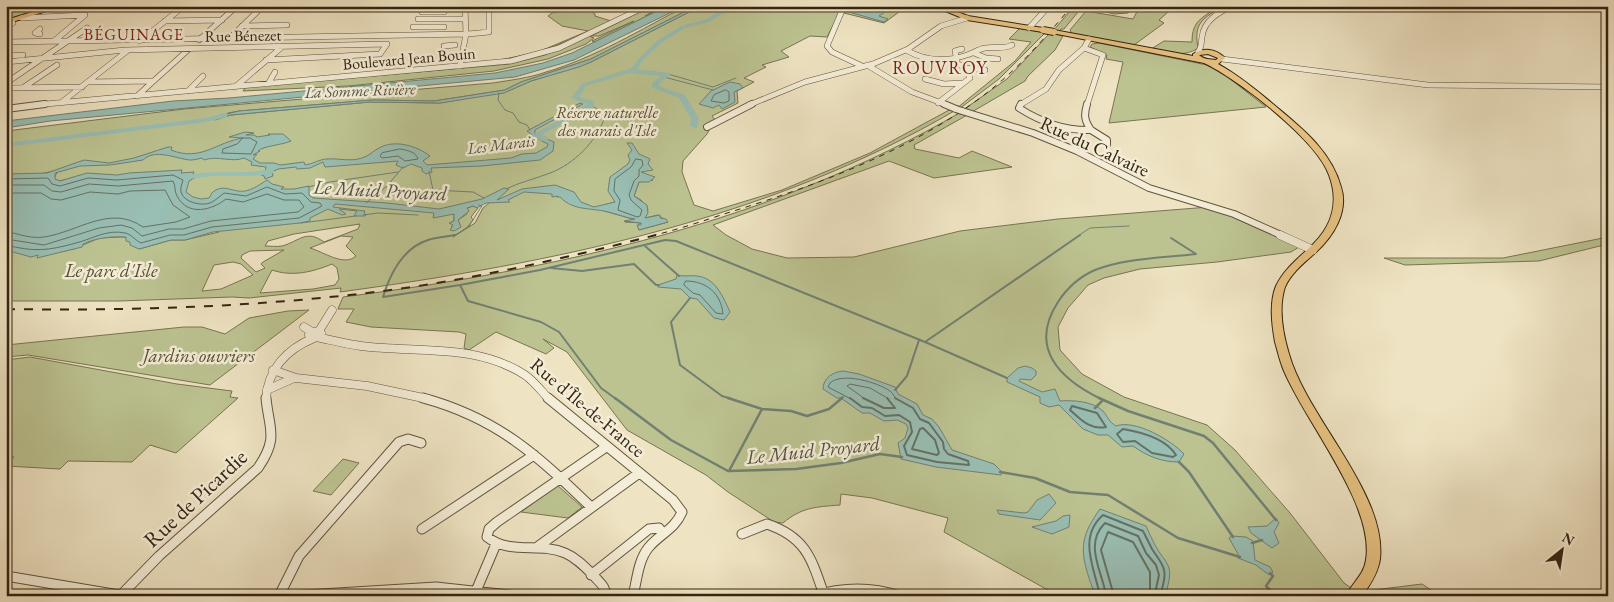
<svg xmlns="http://www.w3.org/2000/svg" width="1614" height="602" viewBox="0 0 1614 602" font-family="'EB Garamond',serif">
<rect width="100%" height="100%" fill="#eee3c2"/>
<filter id="stains"><feTurbulence type="fractalNoise" baseFrequency=".004" numOctaves="4"/><feColorMatrix values="0 0 0 0 .2 0 0 0 0 .09 0 0 0 0 .02 0 0 0 .5 -.17"/></filter>
<radialGradient id="worn" r=".72"><stop offset=".6" stop-color="#630" stop-opacity="0"/><stop offset="1" stop-color="#630" stop-opacity=".3"/></radialGradient>
<path fill="#bcc391" stroke="#787451" fill-rule="evenodd" d="M6,6H56L6,21Z
M583,6L595,14V16L611,21C570,40 541,55 495,61L538,52L588,31L562,26L548,16L552,13Z
M652,6H663L645,16L667,6L595,42L592,41L634,21L599,36H591Z
M686,6H696L591,59L521,82L505,90L434,101L373,100L239,111L228,113L222,117L231,115L370,102L440,103L508,91L531,81L591,62L701,6H841V10L827,37L810,36L781,51L789,57L762,65L766,67L744,78L754,82L737,91L738,103L712,116L715,120L707,134L683,161L682,172L694,205L713,211L782,190L870,153L951,109L956,110C768,220 553,263 340,292L341,288L249,298L232,297L120,301H6V250L39,255L74,249L99,238L121,237H126L139,249L171,240H185L219,232L65,180L57,181L54,179L58,170L36,175L6,174V131L184,109L493,83C511,80 529,78 546,72C594,58 642,29 686,6ZM653,180L639,182L634,196L641,200L648,209L645,218L658,215L668,222L639,230L638,225L641,223L625,222L636,220L601,210L604,205L615,202L609,183ZM490,202L483,208L475,223L453,237L469,226L473,220L471,217L478,208L473,206L465,209L467,214L458,220L460,225L451,227L454,225L451,222L454,221V214L475,204ZM360,224L358,229L324,242C306,229 300,241 282,246C277,247 270,246 265,246L268,241L294,234ZM341,236L353,237L346,246L356,256C344,267 324,252 310,248ZM284,250L263,262L261,264L265,268L256,272L241,258L242,255L250,251ZM233,262L241,264L253,275L221,289L202,291L214,265ZM332,264L337,268L339,279L335,285L313,289L260,293L272,270C292,277 313,272 332,264Z
M846,6H910L903,9L884,23L844,13Z
M1074,6H1141L1168,12L1159,20L1164,23L1134,45L1069,34L1071,31L1070,30L1086,11L1133,19L1138,10H1129L1128,13L1114,14L1083,6L1064,29H1061L1059,32L1053,31Z
M1217,7L1220,8C1200,20 1194,25 1198,48C1184,58 1166,52 1151,49L1164,41L1192,42C1192,20 1202,19 1217,7Z
M1020,28L1045,33L999,79L959,109L957,108L1015,61L1031,42L1009,39Z
M1050,33L1063,36L1055,50L1028,76L1025,81L970,113L963,110L1007,79Z
M589,36L594,38L586,44L548,59L494,71L348,86L243,91L246,87L510,64L545,55Z
M1099,43L1207,65L1220,71L1266,107L1109,123L1123,62L1106,59L1107,55L1090,47L1092,44Z
M961,112L969,114L914,145L915,149L959,158L972,151L1012,167L934,178L889,161L713,225L726,235L752,249L787,258L854,257L960,231L1058,219L1209,207L1251,223L1299,247L1291,252L1217,262L1140,269L1104,278L1088,285L1068,308L1058,327L1060,350L1082,374L1124,397L1207,425L1235,450L1290,513L1344,583L1357,592L1422,584L1440,596H1065L1046,589L944,532L948,518L872,498L841,494L840,505C816,507 802,507 783,523L774,522L728,492L706,475L627,430L567,352L543,339L554,348L546,354L496,332L469,350L464,348L466,334L459,332L371,327L346,322L354,309H338L343,297C557,270 774,221 961,112Z
M1608,237V244L1539,261L1405,265L1384,258H1503Z
M309,310L210,385L28,355L6,357V345L184,327H202L225,334L249,318L288,311Z
M30,357L177,384L232,391L230,397L238,398L176,453L150,445L132,462L68,461L60,469L6,466L14,457L6,456V360Z
M343,459L359,463L331,495L313,491Z
M557,485L582,507L568,518L521,512Z"/>
<path fill="#99beb3" stroke="#718072" d="M667,6H684L574,60L515,77L50,121L6,128V121L173,101L229,98L495,73L543,63L572,53Z
M696,6H701L591,62L579,67L531,81L504,93L440,103L370,102L231,115L215,120L211,118L239,111L373,100L434,101L505,90L521,82L591,59Z
M859,6L884,9L885,12L879,16L888,19L884,22L849,12V6Z
M730,82L740,84L743,88L734,92L735,102L722,109L719,105L713,108L699,104L711,91Z
M580,103L583,104L535,130V134L554,142L553,151L540,160L482,166L431,168L432,172L426,174L422,171V168L411,164L403,168L396,165L398,161L325,167L323,162L310,168L297,169L296,167L278,169L272,172L273,176L265,179L264,176L259,174L265,172L266,167L251,165L252,162L244,158C231,163 218,155 204,160L202,158C198,159 194,160 190,160C177,159 155,148 143,160L110,165L80,166L55,173V179L60,181L87,173L117,175L129,173L182,170L181,173L194,172L192,177H196L189,181L186,192L193,197L201,199L209,198C211,196 211,193 213,192C224,183 233,193 245,191C252,190 261,184 267,180L272,184L284,187L281,189H294L309,186V195L313,198L387,203L439,209L482,199L504,188L509,189L497,200L522,189L555,185L574,192L581,202L594,207L615,202L608,191L610,177L628,164L630,160L628,155L632,150L627,143H632L639,154L650,159L648,164L653,170L641,172L655,177L649,182H639L634,196L647,205L648,213L645,218L660,215V218L666,219L668,222L639,230L637,225H641V223L624,221L635,219C627,218 620,215 612,213C593,207 574,212 560,197H557L558,196L552,197V194L524,192L508,200L510,202L486,203L477,208L473,206L467,208L469,211L458,220L461,227L454,231L450,230L453,225L449,223L454,221V214L433,218L434,213L335,204L333,207L365,211L364,212L366,215L365,216H354L357,211L339,209L346,214L342,215L328,209L310,218V221L300,223L213,232L185,240H171L139,249L130,245V242L126,241V237C111,236 96,238 83,244L82,247L37,258L38,255L31,257L6,250V174L47,173L84,160L109,163L134,158L168,147H172L171,150C201,162 216,142 243,138L229,137L245,132L254,133L246,135H254L257,137L270,135L268,134H283L291,141C282,145 263,146 258,151H260L253,155L257,154L253,159L260,163H274L280,165L304,162L305,165C313,164 320,159 327,159C339,158 350,162 362,158C369,156 373,151 379,148C395,139 417,146 430,156L423,161L427,165L511,158L522,154L536,153L547,147L548,144L536,138L527,131Z
M677,275C684,277 690,275 697,276C716,278 723,297 730,312L724,320L714,318L697,299L690,298L681,289L658,287V285L676,279Z
M1025,366L1032,368L1036,371V375L1031,380L1020,379L1019,381L1042,392L1055,389L1060,401C1072,400 1093,401 1103,411C1108,417 1109,422 1116,426C1135,419 1171,440 1184,454L1179,462C1161,462 1147,456 1133,446L1122,447L1108,435H1098L1083,429L1059,405L1049,407L1040,403V397L1007,382V378L1018,368Z
M843,371L859,374L895,387L898,394L917,404L923,415L932,419L939,427L952,450L994,464L1002,472L1001,475L936,467L901,459L898,443L905,438L908,428L906,424L897,420L884,421L870,413H862L841,398H837L823,389C823,378 833,372 843,371Z
M1049,494L1056,503L1040,520L999,514L997,510L1024,513L1028,512L1037,500Z
M1100,509L1146,526C1149,533 1152,539 1155,545C1166,565 1174,563 1167,589L1172,596H1096C1093,590 1091,584 1089,578C1079,548 1082,534 1100,509Z
M1070,515L1069,527L1052,534L1032,527L1056,521L1063,516Z
M1276,518L1279,523L1274,532L1279,543L1272,548L1251,533L1248,527L1267,526Z
M1232,536L1246,537L1253,541L1255,560L1270,567L1273,572L1269,575L1256,565L1238,558V554L1229,538Z"/>
<g fill="none" stroke-linecap="round" stroke-linejoin="round">
<path stroke="#667162" stroke-width="1" d="M726,90L729,92V101L724,103L711,101L714,95Z
M243,138H250L257,142L251,154L222,153L223,149L237,144Z
M400,149C407,150 416,152 418,159L405,161L398,156L382,158L380,156L382,153Z
M636,159L642,160L643,165L639,170V176L634,181L629,195L631,200L642,210L640,216L637,217L618,210L620,200L614,191L615,179L631,167Z
M6,179L48,178L52,184L60,186L88,178L117,180L173,175L183,180C182,184 180,188 181,192C184,203 202,206 210,203C215,201 220,196 224,193L246,196L267,187L285,194L302,193L311,202L320,203L322,206L299,218L212,227L184,235H170L141,243C135,240 131,234 125,233C107,229 92,239 76,243C47,251 34,252 6,245
M6,185H44L52,191L61,192L89,184L118,186L173,181C176,186 174,191 177,196C188,217 212,210 226,199L243,202L267,194L284,200H299L304,207L298,212L211,221L183,229H169L142,236L132,228L121,225L99,228L44,245L6,239
M6,193H41L51,199L61,200L90,192L118,194L130,191L165,190L173,205L190,217L176,222L143,227C110,204 78,232 44,237C31,239 18,234 6,231
M686,281C706,281 721,293 723,314L716,313L700,295L693,293L684,285Z
M851,399L828,387L830,383C842,372 877,382 890,391C893,393 894,397 897,399
M865,399L847,386L850,384L870,388L889,399"/>
<path stroke="#667162" stroke-width="2" d="M850,398L862,407L872,408L885,416L899,415L910,422L912,432L904,446L907,455L937,462L969,465L968,461L948,454L944,449L943,442L929,423L920,419L913,408L895,398
M863,398L884,408H895L887,398
M1072,406L1097,413L1106,427C1090,430 1081,420 1070,410Z
M923,428L935,440L939,453L937,455L912,449L920,429Z
M1123,429C1141,432 1166,439 1176,455L1173,457L1152,453L1135,441L1123,442L1117,434Z
M1100,596C1095,569 1077,538 1103,515L1143,531C1146,537 1149,543 1152,549C1163,566 1168,568 1162,589L1166,596
M1106,596C1103,572 1083,545 1105,523L1138,536L1146,553L1156,565L1159,575L1156,589L1158,596
M1114,596L1101,550L1108,532L1133,542L1150,572V596"/>
<path stroke="#718072" stroke-width="1" d="M668,74L713,87L736,78
M664,77L713,90
M499,93L498,100L505,110L513,113L519,122L527,125L530,130
M429,171L433,190L473,192L484,198
M308,187L330,182L398,172
M506,189C520,182 535,179 550,173C574,164 596,142 605,117L603,113L591,105
M366,203L387,186L403,167
M363,215L378,213L418,215
M301,223L356,216
M450,236C469,232 472,220 482,206L479,205
M1078,236L1090,228L1129,226"/>
<path stroke="#718072" stroke-width="2" d="M455,235C446,237 437,237 428,240C403,248 390,274 383,297L460,285L468,301L541,322L559,332L601,388L616,399
M645,246L679,276
M551,268L582,271L634,264L656,285H659
M460,285L540,270L665,240L676,241L925,342L1007,378
M690,298L671,322L680,365L722,396L732,399
M925,342L1080,235
M895,390L907,376L919,340
M840,399L843,397
M1101,399C1060,379 1028,348 1058,302C1067,288 1079,277 1095,270C1126,258 1163,258 1196,254L1171,238"/>
<path stroke="#718072" stroke-width="2.5" d="M615,398L671,440L728,471L796,469L841,463L880,454L902,457
M728,398L762,409L791,411L807,416L829,409L842,398
M1099,398L1128,411L1204,436L1213,443L1276,520
M1095,408L1103,400
M1179,462L1189,472L1233,537
M729,471L762,409
M1000,472L1035,478L1070,492L1108,495L1178,538L1240,557
M1252,543L1262,540
M1270,573L1273,576L1266,586L1276,596"/>
<path fill="#99beb3" fill-rule="evenodd" d="M728,6H736L709,22L685,28L661,43L643,60L637,69L670,73V75L659,84V86L685,95L699,119L697,128H694L690,126L691,119L679,98L651,87L653,82L661,76L629,73L586,86L579,97L594,101V107L541,135L548,137V141H542L530,136L587,104L571,98L582,84L632,68L639,58L657,41L681,26L705,20Z
M224,113H227V117L206,122L6,147V143L206,118Z
M270,169L274,171L273,173C253,178 234,175 213,176C202,177 192,180 181,178L180,176C184,173 189,175 195,174C220,170 245,175 270,169Z"/>
<g stroke="#62543d" stroke-width="6">
<path id="minor-far3" d="M844,6L827,46L832,52L862,66
M638,7L641,9L636,11L631,9Z
M422,12H444
M21,18L85,15L54,41
M418,19H465
M165,21L222,20
M242,26L287,25
M6,27L13,23L12,21
M413,27H444
M1029,28L1049,6
M40,29L35,33L40,34
M229,39L263,6
M199,40L237,6
M140,41L184,6
M6,42L468,34L489,32V6
M444,46L455,45
M1084,48L1103,55L1087,105
M1084,48L1089,39
M906,50C925,61 946,62 967,55C973,53 979,49 985,48C995,46 1003,50 1012,45
M1198,52C1202,47 1201,43 1202,37C1204,20 1219,12 1233,6
M974,53L986,58L998,59
M6,56L23,55
M1222,59L1428,85L1608,87
M957,61L955,51L962,49
M6,62L125,50L387,44L380,54L266,60
M867,65L912,92L947,105
M460,66L466,34L465,6
M966,68L985,70
M925,79L944,84L962,83
M88,82L152,81
M6,83L87,28
M268,84L275,72
M24,87L57,65
M235,87L282,47
M6,88L82,87
M188,91L203,76
M137,96L189,49
M62,102L127,51
M938,103L970,78L966,68L950,60
M35,105L511,61L559,48L636,11
M749,105L805,82L873,64L908,49L941,26L967,18
M1020,105L1046,89L1059,70L1084,48"/>
</g>
<g stroke="#62543d" stroke-width="8">
<path id="minor-far2" d="M944,104L956,109
M1021,104L1019,108C1041,122 1065,131 1091,130C1084,120 1084,115 1087,104
M6,109L45,104
M962,111L1033,133L1077,151L1149,188L1234,214L1283,236
M707,127L752,104
M1091,130L1107,140V144"/>
</g>
<g stroke="#62543d" stroke-width="9">
<path id="minor-far1" d="M1280,235L1313,250
M304,327L312,332
M319,331L321,333L318,336L310,337L309,335L312,332Z
M319,331L332,310
M316,337C331,340 346,344 361,346C416,353 476,343 525,375C534,381 542,392 549,399
M273,370L296,378L367,386L428,399
M267,390L294,378
M266,399C268,369 287,349 314,338"/>
</g>
<g stroke="#62543d" stroke-width="11">
<path id="minor" d="M423,398C497,418 537,455 591,507
M548,398L673,500L682,512C675,529 660,534 649,547C638,560 637,580 633,596
M606,447L497,522L489,529L487,537C510,555 540,542 565,553C577,558 586,568 595,577C600,583 606,587 606,596
M422,529L534,455
M742,534L767,524C805,537 811,557 823,592
M536,548L639,473
M591,575L649,529L659,528L663,534
M6,576L125,596
M476,591L496,544
M121,595L159,556L258,468C279,437 269,430 266,398
M279,596L299,556L399,442L408,439L421,443
M288,596L436,587L519,596
M813,596C843,587 870,586 899,596"/>
</g>
<g stroke="#342411" stroke-width="2">
<path id="major" d="M52,6H62L6,24V20Z
M933,6H942L968,16L1043,28L1046,30L1043,32L967,20Z
M1054,30L1193,56V54C1204,47 1216,49 1225,58L1218,64C1238,75 1255,89 1273,104C1300,127 1331,150 1341,187C1349,212 1333,237 1315,253C1304,263 1291,273 1285,287C1278,308 1283,334 1289,354C1307,418 1387,493 1380,559C1378,573 1370,585 1362,596H1346C1352,583 1364,575 1366,560C1375,505 1306,423 1284,371C1280,362 1278,352 1275,342C1272,325 1269,303 1276,286C1283,271 1296,260 1308,249C1331,229 1340,204 1329,175C1317,140 1238,79 1204,63L1052,33V31ZM1208,54L1218,58L1216,60C1210,59 1204,60 1199,55Z"/>
</g>
<use href="#minor-far3" stroke="#f4edd7" stroke-width="5"/>
<use href="#minor-far2" stroke="#f4edd7" stroke-width="6"/>
<use href="#minor-far1" stroke="#f4edd7" stroke-width="8"/>
<use href="#minor" stroke="#f4edd7" stroke-width="9"/>
<use href="#major" fill="#e7c281" fill-rule="evenodd"/>
<path stroke="#342411" stroke-width="1" stroke-dasharray="5.5 5.5" stroke-linecap="butt" d="M651,236C676,230 700,222 724,214C818,185 923,147 999,83C1026,60 1049,33 1072,6"/>
<path stroke="#342411" stroke-width="2" stroke-dasharray="9 9" stroke-linecap="butt" d="M6,309C132,311 257,307 383,291C475,279 566,258 656,235"/>
<g stroke="#62543d" stroke-width="8" stroke-linecap="butt">
<path id="minor-bridge" d="M956,109L962,111"/>
</g>
<g stroke="#342411" stroke-width="8" stroke-linecap="butt">
<path id="major-bridge" d="M1043,30L1054,32"/>
</g>
<use href="#minor-bridge" stroke="#f4edd7" stroke-width="6"/>
<use href="#major-bridge" stroke="#e7c281" stroke-width="6"/>
</g>
<g text-anchor="middle" stroke-width="5" stroke-linejoin="round" paint-order="stroke">
<g font-size="16" letter-spacing="1" fill="#7a1f14" stroke="#f4edd7">
<text x="134" y="40">BÉGUINAGE</text>
</g>
<g font-size="16" fill="#342411" stroke="#f4edd7">
<text transform="translate(243 35) rotate(-1)" y="6">Rue Bénezet</text>
<text transform="translate(409 58) rotate(-5)" y="6">Boulevard Jean Bouin</text>
</g>
<g font-size="16" font-style="italic" fill="#525242" stroke="#f4edd7">
<text transform="translate(360 90) rotate(-2)" y="6">La Somme Rivière</text>
<text transform="translate(501 144) rotate(-7)" y="6">Les Marais</text>
</g>
<g font-size="16" font-style="italic" fill="#564c31" stroke="#f4edd7">
<text x="607" y="118">Réserve naturelle<tspan x="607" dy="18">des marais d'Isle</tspan></text>
</g>
<g font-size="18" letter-spacing="1" fill="#7a1f14" stroke="#f4edd7">
<text x="940" y="74">ROUVROY</text>
</g>
<g font-size="19" fill="#342411" stroke="#f4edd7">
<text transform="translate(1095 146) rotate(25)" y="7">Rue du Calvaire</text>
<text transform="translate(588 407) rotate(40)" y="7">Rue d'Île-de-France</text>
</g>
<g font-size="19" font-style="italic" fill="#564c31" stroke="#f4edd7">
<text x="111" y="277">Le parc d'Isle</text>
<text x="199" y="362">Jardins ouvriers</text>
</g>
<g font-size="20" font-style="italic" fill="#525242" stroke="#f4edd7">
<text transform="translate(380 190) rotate(3)" y="7">Le Muid Proyard</text>
<text transform="translate(813 450) rotate(-6)" y="7">Le Muid Proyard</text>
</g>
<g font-size="22" fill="#342411" stroke="#f4edd7">
<text transform="translate(195 498) rotate(-43)" y="8">Rue de Picardie</text>
</g>
</g>
<rect width="1614" height="602" fill="none" stroke="#eee3c2" stroke-width="25"/>
<rect x="8" y="8" width="1599" height="587" fill="none" stroke="#342411" stroke-width="2.5"/>
<rect x="12" y="12" width="1589" height="577" fill="none" stroke="#342411"/>
<g transform="translate(1562 550) rotate(30)" stroke="#f4edd7" stroke-width="4" paint-order="stroke">
<path d="M0-4L9 19L0 12L-9 19Z" fill="#342411"/>
<text y="-8" font-size="14" font-weight="bold" text-anchor="middle" fill="#342411">N</text>
</g>
<rect width="100%" height="100%" filter="url(#stains)"/>
<rect width="100%" height="100%" fill="url(#worn)"/>
</svg>
